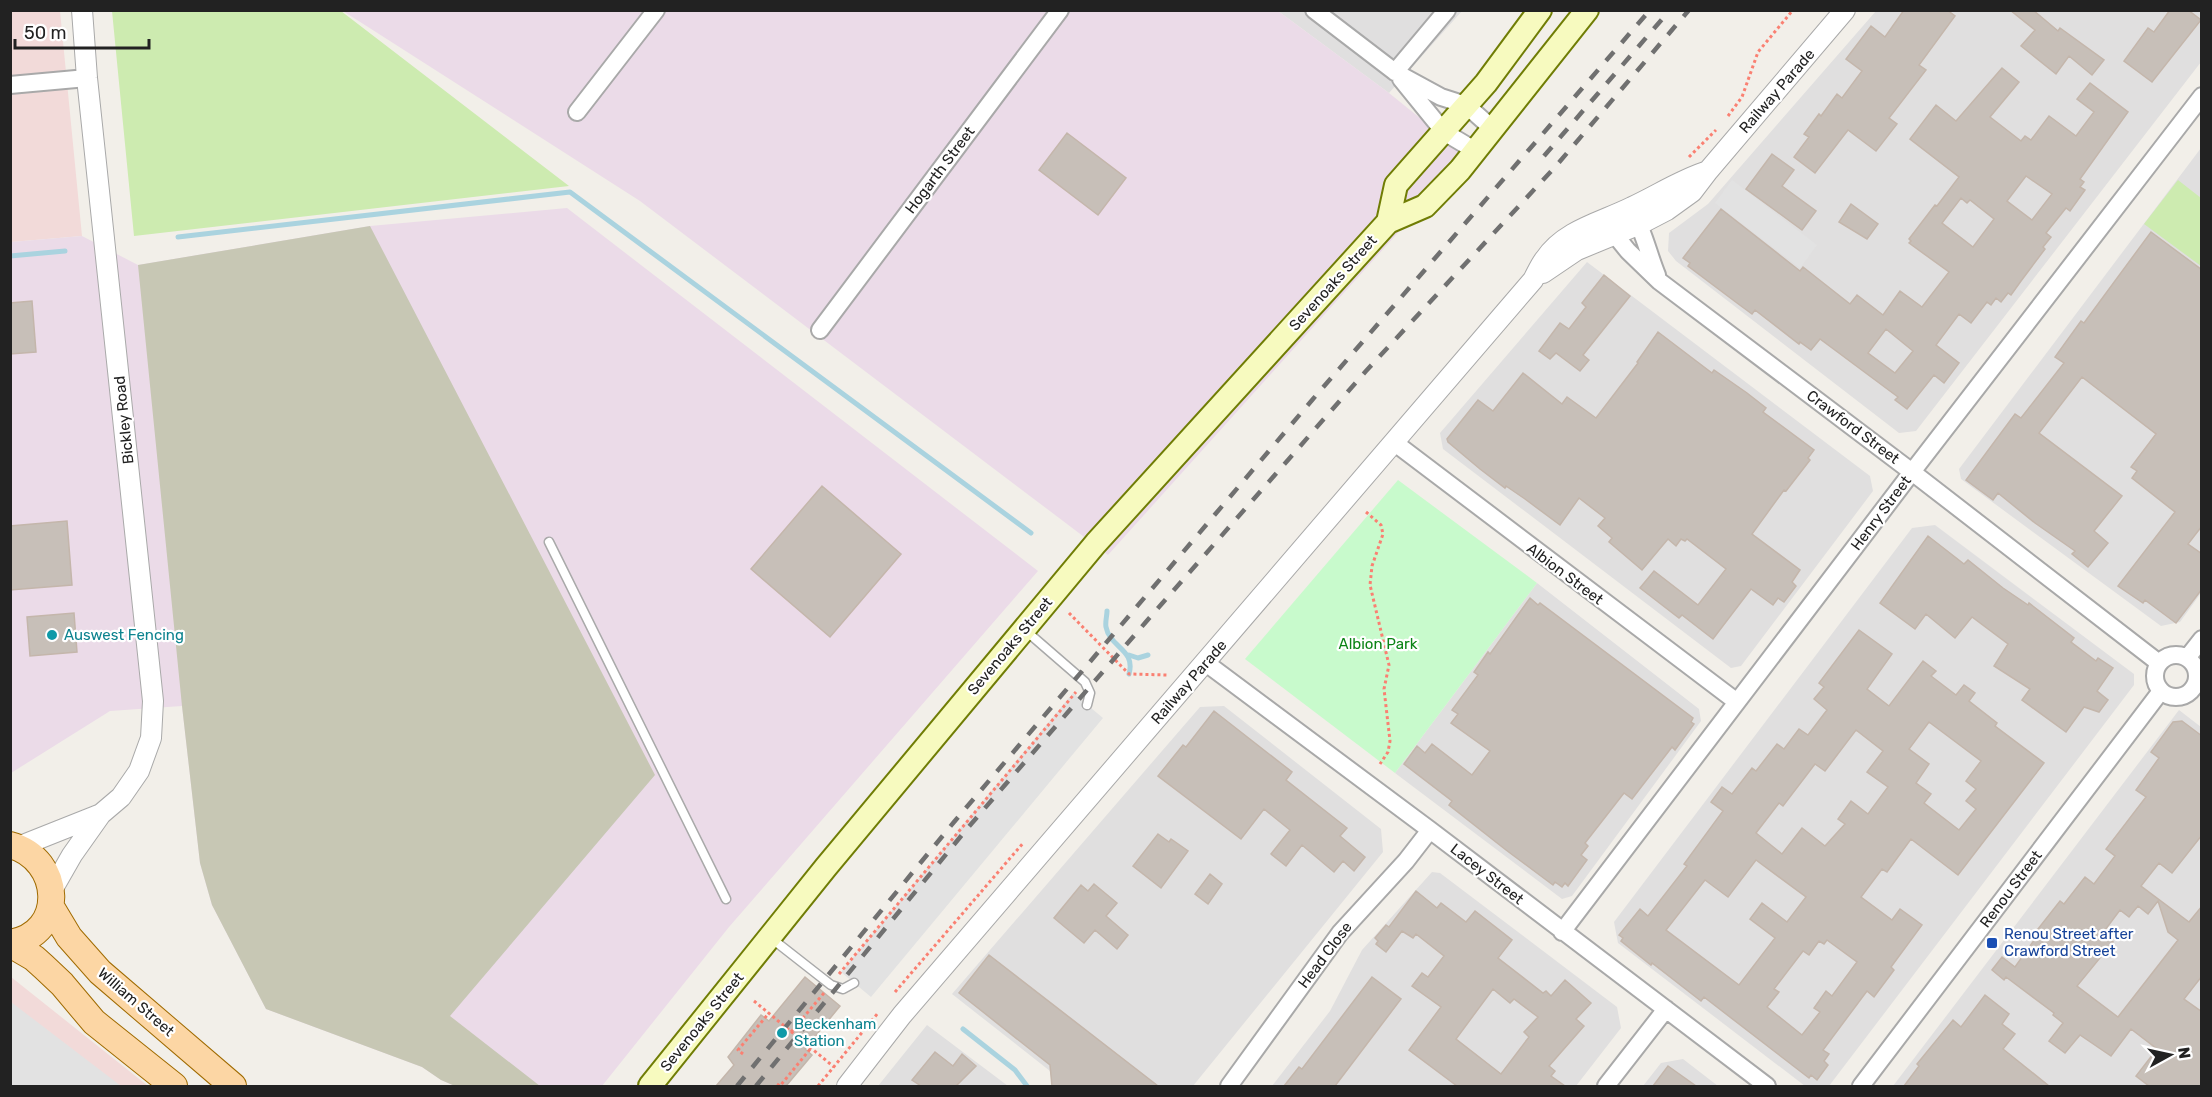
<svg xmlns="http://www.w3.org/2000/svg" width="2212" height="1097" viewBox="0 0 2212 1097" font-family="Rubik,sans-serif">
<rect width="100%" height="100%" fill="#f2efe9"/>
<path fill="#e0dfdf" d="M1278,11H1462L1389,93Z
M1876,11H2201V62L1916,431L1899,433L1676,261L1668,251L1669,233L1708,204Z
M2201,148V593L2180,622L2161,626L1961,479L1959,469Z
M1587,262L1870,476L1873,491L1741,666L1731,668L1443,449L1440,433Z
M1935,525L2134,674V685L1829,1086H1805L1618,943L1614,922L1912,528Z
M1537,583L1699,709L1701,721L1572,896L1562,899L1395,773Z
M1224,706L1381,829L1383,852L1193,1086H1052L1050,1071L952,994L1200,707Z
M2179,710L2201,727V1086H1893Z
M1432,872L1440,873L1617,1007L1621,1028L1576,1086H1272L1330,1011L1362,950Z
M927,1025L1008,1086H878Z
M1683,1059L1718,1086H1643L1661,1063Z"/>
<path fill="#f2dad9" d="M11,11H60L82,236L11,242Z
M11,977L148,1086H11Z"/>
<path fill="#ebdbe8" d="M343,11H1278L1389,93L1467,156L1108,555L640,201Z
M567,208L1038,571L729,927L602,1086H455L441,1080L422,1067L266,1009L212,905L200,863L182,706L110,711L11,773V242L82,236L138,265L370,226Z"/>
<path fill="#c7c7b4" d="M370,226L655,775L450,1016L540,1086H455L441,1080L422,1067L266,1009L212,905L200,863L182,706L138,265Z"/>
<path fill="#cdebb0" d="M112,11H341L569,186L134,236Z
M2178,180L2201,198V266L2144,224Z"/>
<path fill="#c8facc" d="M1398,480L1537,583L1395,773L1245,659Z"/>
<path fill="#e2e2e2" d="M1732,180L1817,245L1800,268L1715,203Z
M1073,693L1103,718L871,997L841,972Z
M11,1002L121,1086H11Z"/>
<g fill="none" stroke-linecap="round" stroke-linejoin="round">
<path stroke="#aad3df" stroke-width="5" d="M178,237L570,192L1031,533
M10,256L65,251
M1107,611C1107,616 1105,622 1106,627C1110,648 1136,649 1129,674
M1129,655L1138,658L1148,655
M963,1029L1015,1070L1027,1086"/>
</g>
<path fill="#c7bfb8" stroke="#c4b6ab" stroke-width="1.5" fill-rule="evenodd" d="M1904,10H1947L1955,16L1919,65L1926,70L1889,118L1897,124L1876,151L1848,130L1815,173L1794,157L1809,137L1804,134L1819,114L1821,116L1837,94L1842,98L1862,71L1846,59L1871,26L1885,37Z
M2010,10H2033L2058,31L2060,28L2104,60L2092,75L2069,56L2056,74L2021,46L2035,30Z
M2170,10H2188L2201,20L2152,82L2124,61L2148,28L2154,32Z
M2002,68L2019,82L1990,117L2021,141L2025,136L2031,140L2049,116L2076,136L2094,112L2077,99L2090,83L2128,112L2080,179L2084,182L2080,187L2085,190L2070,211L2066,208L2046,233L2051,237L2043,247L2045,249L2021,281L2011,295L2008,293L2001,302L1996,298L1991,305L1987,302L1971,323L1959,314L1936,345L1959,363L1944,383L1934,375L1907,409L1895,400L1898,397L1820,339L1811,350L1800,342L1799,344L1755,310L1752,314L1737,303L1688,266L1690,263L1683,258L1721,209L1800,271L1803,267L1850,304L1857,295L1883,315L1900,291L1922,307L1949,272L1909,243L1911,241L1909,239L1935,205L1937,206L1959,177L1910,139L1936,105L1956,121ZM2026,176L2052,194L2032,220L2007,201ZM1961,198L1967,203L1970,200L1994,219L1973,247L1942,223ZM1886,329L1913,351L1895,373L1868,353Z
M1067,133L1126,178L1098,215L1039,170Z
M1772,154L1794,170L1782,186L1816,211L1802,230L1746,189Z
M1851,204L1878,224L1867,239L1839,222Z
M2151,232L2202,270V526L2188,544L2202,554V589L2176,623L2145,600L2143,603L2118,586L2175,512L2132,478L2137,471L2131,467L2156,434L2082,377L2039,433L2122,496L2094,531L2108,543L2088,567L2072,554L2075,551L2035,523L1998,493L1993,500L1966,480L2015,414L2021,418L2064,363L2055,357L2081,321L2084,323Z
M1604,275L1630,296L1583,355L1589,360L1580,371L1556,353L1550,359L1539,351L1560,323L1569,329L1586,307L1582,303Z
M32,301L36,352L10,354V303Z
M1658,332L1712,373L1714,370L1747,393L1766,408L1763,412L1814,450L1808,458L1810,460L1786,491L1784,490L1752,534L1800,570L1792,582L1796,586L1784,602L1778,598L1773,605L1751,589L1713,639L1682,615L1679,618L1640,588L1654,571L1698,605L1726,569L1687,539L1685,541L1681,539L1676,546L1668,539L1642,570L1609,542L1612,538L1598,526L1605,518L1579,498L1560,525L1525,499L1506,486L1505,488L1480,469L1448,442L1447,439L1478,400L1493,411L1523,373L1562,404L1567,397L1596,418L1638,363L1637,362Z
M822,486L901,554L830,637L751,569Z
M67,521L72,585L10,590V526Z
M1928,536L1964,564L1968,560L2003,588L2028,605L2029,603L2074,638L2071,642L2096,661L2098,658L2113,668L2097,691L2108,700L2099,712L2084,707L2066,732L2022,700L2030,689L1994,666L2008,644L1972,617L1955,638L1926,614L1915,629L1880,603Z
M1530,598L1538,605L1540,603L1693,718L1691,722L1694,724L1675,750L1672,747L1632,799L1624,793L1585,843L1588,846L1581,855L1587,860L1568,886L1565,883L1562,887L1555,882L1553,885L1506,850L1449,805L1452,801L1404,764L1417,746L1425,753L1432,744L1472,775L1490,751L1451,723L1458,714L1452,710L1478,675L1474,672L1488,652L1490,654Z
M74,613L77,652L30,656L27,617Z
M1859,630L1892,654L1867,689L1889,706L1923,661L1936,671L1931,676L1956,695L1964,685L1975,693L1969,701L1997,723L1995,726L2044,763L1958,875L1911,839L1887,872L1882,869L1861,897L1892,920L1900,909L1922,925L1891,967L1894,970L1874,997L1867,991L1823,1050L1829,1054L1824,1061L1828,1065L1817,1080L1811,1075L1809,1078L1704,997L1701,1001L1652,963L1651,965L1621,941L1623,938L1619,935L1640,909L1648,916L1687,866L1684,864L1723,811L1711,802L1722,787L1732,794L1752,768L1756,771L1777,744L1784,749L1799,729L1808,735L1827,710L1814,699L1824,687L1819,683ZM1929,722L1981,761L1966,781L1976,789L1966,801L1976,809L1959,830L1924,803L1931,794L1916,783L1929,764L1909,749ZM1856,730L1883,751L1867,772L1888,787L1868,814L1851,801L1838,819L1845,824L1825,846L1802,828L1782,854L1756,833L1779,803L1783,806L1815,764L1825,771ZM1756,860L1806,897L1787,922L1762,903L1750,919L1775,938L1739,985L1666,930L1705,880L1728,897ZM1827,940L1857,962L1832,996L1826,991L1814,1008L1820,1012L1802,1035L1767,1007L1779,992L1774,989L1803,951L1809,955L1819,941L1824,944Z
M1214,711L1292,772L1286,780L1347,828L1340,836L1365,857L1354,871L1343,861L1334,872L1302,845L1286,866L1271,854L1290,830L1264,809L1241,839L1158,776L1183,745L1186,747Z
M2182,721L2202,736V835L2172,873L2159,863L2141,886L2189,922L2202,906V976L2184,999L2202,1012V1086H2149L2136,1076L2157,1049L2131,1029L2111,1056L2080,1035L2065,1053L2049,1041L2063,1023L2053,1015L2054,1013L2006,977L2004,980L1992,970L2002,957L2015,967L2037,936L2034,934L2060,901L2064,904L2085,877L2094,884L2115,856L2106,849L2146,797L2136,790L2159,758L2151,752L2173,722ZM2158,901L2168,932L2178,940L2118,1017L2077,986L2113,942L2102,934L2120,910L2129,917L2138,906L2148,914Z
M1158,834L1169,842L1171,839L1188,851L1161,888L1133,866Z
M1210,874L1222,884L1208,904L1195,894Z
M1094,884L1117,903L1106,916L1128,935L1117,949L1095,930L1084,943L1054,918L1081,885L1088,891Z
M1416,891L1437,908L1441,903L1466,922L1475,911L1512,940L1498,958L1543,993L1546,991L1551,996L1565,980L1591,1003L1576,1019L1584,1026L1549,1066L1555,1071L1551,1076L1565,1086H1457L1409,1050L1441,1007L1412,986L1422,973L1428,977L1444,956L1416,934L1413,938L1402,931L1386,952L1376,944L1378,941L1375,938L1386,925L1389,927ZM1493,989L1510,1003L1514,999L1538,1017L1524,1032L1529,1037L1501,1074L1456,1039Z
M989,955L1158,1086H1052L1050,1065L959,993Z
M805,977L840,1006L805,1049L812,1055L786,1086H716L734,1065L728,1057L761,1015L769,1021Z
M1372,977L1401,999L1335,1086H1284L1299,1067L1302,1069Z
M1985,995L2009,1014L2002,1024L2015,1034L2003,1049L2049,1086H1904L1919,1066L1917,1064L1953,1020L1961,1027Z
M935,1052L953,1066L962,1054L976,1066L956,1086H921L912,1080Z
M1668,1066L1696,1086H1653Z"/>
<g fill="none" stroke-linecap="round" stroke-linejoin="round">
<g stroke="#a9a9a9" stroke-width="11">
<path id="service" d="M549,542L726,899
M1025,630L1085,682L1090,693L1087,705
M771,938L831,985L843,989L854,983"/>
</g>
<g stroke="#a9a9a9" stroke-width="20">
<path id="minor" d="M1314,10L1395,72L1441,97L1466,105L1494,130
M1395,72L1447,10
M1401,79L1444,132L1476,151
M10,85L87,78
M577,112L656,10
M1634,215C1644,232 1649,256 1657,275
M1607,225L1628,251L1659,281L1912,472L2159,663
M820,330L1060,10
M1395,443L1737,702
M2155 676a21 21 0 1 1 42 0a21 21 0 1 1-42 0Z
M2187,658L2202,639
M1206,663L1430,830L1767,1086
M1562,932L1912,472L2202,96
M1229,1086L1340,933L1406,861L1430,830
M1606,1086L1666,1009
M1861,1086L2161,691"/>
</g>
<g stroke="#a9a9a9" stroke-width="22">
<path id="tertiary" d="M1543,273L1577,250L1640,224L1667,210L1692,192L1708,171L1845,10
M18,847L101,814
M52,890L72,855L101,814L121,797L139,771L151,738L153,701L87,78L82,10
M847,1086L902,1015L1533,280C1537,273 1540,265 1545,259C1564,230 1602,222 1632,207C1658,195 1680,180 1708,171"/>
</g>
<g stroke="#707d05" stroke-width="26">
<path id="secondary" d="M1388,222L1396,185L1486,83L1540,10
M650,1086L826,867L1096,543L1388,222L1425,206L1460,170L1587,10"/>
</g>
<g stroke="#a06b00" stroke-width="28">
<path id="primary" d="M10,845C63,859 67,934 10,943
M51,907L69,937L100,972L233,1086
M10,944L34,958L44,967L62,984L94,1022L174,1086"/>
</g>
<path stroke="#fa8072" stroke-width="3" stroke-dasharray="3 3" stroke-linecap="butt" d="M1728,116L1742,97L1758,52L1793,10
M1689,157L1716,130
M1366,512L1381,525L1383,534L1372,566L1370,585L1389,665L1384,689L1390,741L1388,752L1380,764
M1069,613L1129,674L1168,675
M839,974L1076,692
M895,992L1024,842
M754,1001L834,1067
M791,1032L824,993
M743,1054L738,1050L769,1013
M777,1084L780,1086L811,1048
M818,1086L878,1013"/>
<use href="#service" stroke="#fff" stroke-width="8"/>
<use href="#minor" stroke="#fff" stroke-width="16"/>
<use href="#tertiary" stroke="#fff" stroke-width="20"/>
<use href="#secondary" stroke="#f7fabf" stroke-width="22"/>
<use href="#primary" stroke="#fcd6a4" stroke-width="26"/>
<path stroke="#707070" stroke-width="4.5" stroke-dasharray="12 12" stroke-linecap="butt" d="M1544,156L1670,10
M737,1086L954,822L1313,399L1650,10
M756,1086L966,830L1145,623L1366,371L1556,166L1689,10"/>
</g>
<g fill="#0f9aa8" stroke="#fff" stroke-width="2">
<circle cx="52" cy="635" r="6"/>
<circle cx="782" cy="1033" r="6"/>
</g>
<rect fill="#1a4fb4" stroke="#fff" stroke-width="2" x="1986" y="937" width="12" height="12" rx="3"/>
<g text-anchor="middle" stroke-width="4.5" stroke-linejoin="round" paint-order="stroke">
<g font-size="15" fill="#222" stroke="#fff">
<text transform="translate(1777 91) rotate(-49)" y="5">Railway Parade</text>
<text transform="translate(940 170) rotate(-53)" y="5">Hogarth Street</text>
<text transform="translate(1333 283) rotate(-48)" y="5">Sevenoaks Street</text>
<text transform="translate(124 420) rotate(-96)" y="5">Bickley Road</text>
<text transform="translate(1853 427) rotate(37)" y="5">Crawford Street</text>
<text transform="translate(1881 513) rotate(-53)" y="5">Henry Street</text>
<text transform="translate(1565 574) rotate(37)" y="5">Albion Street</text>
<text transform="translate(1010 646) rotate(-50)" y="5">Sevenoaks Street</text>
<text transform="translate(1189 682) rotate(-49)" y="5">Railway Parade</text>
<text transform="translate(1487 874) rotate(38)" y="5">Lacey Street</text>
<text transform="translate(2011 889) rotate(-53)" y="5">Renou Street</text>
<text transform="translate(1325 955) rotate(-53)" y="5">Head Close</text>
<text transform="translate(136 1002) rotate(41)" y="5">William Street</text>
<text transform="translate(702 1022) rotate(-51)" y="5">Sevenoaks Street</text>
</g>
<g font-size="15" fill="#0d838f" stroke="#fff" text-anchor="start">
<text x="64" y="640">Auswest Fencing</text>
<text x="794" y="1029">Beckenham<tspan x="794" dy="17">Station</tspan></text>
</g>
<g font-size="15" fill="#0c8416" stroke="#fff">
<text x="1378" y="649">Albion Park</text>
</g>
<g font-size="15" fill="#164399" stroke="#fff" text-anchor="start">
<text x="2004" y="939">Renou Street after<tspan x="2004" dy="17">Crawford Street</tspan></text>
</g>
</g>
<rect width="2212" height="1097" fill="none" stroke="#222222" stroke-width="24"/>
<g transform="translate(2170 1055) rotate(82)" stroke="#ffffff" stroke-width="4.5" paint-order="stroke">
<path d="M0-4.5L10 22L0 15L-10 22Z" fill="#222222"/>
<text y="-9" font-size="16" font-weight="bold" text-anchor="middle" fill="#222222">N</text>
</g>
<path d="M15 39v9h134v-9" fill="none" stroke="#222222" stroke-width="3"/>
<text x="24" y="39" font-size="18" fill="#222222" stroke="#ffffff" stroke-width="4.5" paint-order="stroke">50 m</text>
</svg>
